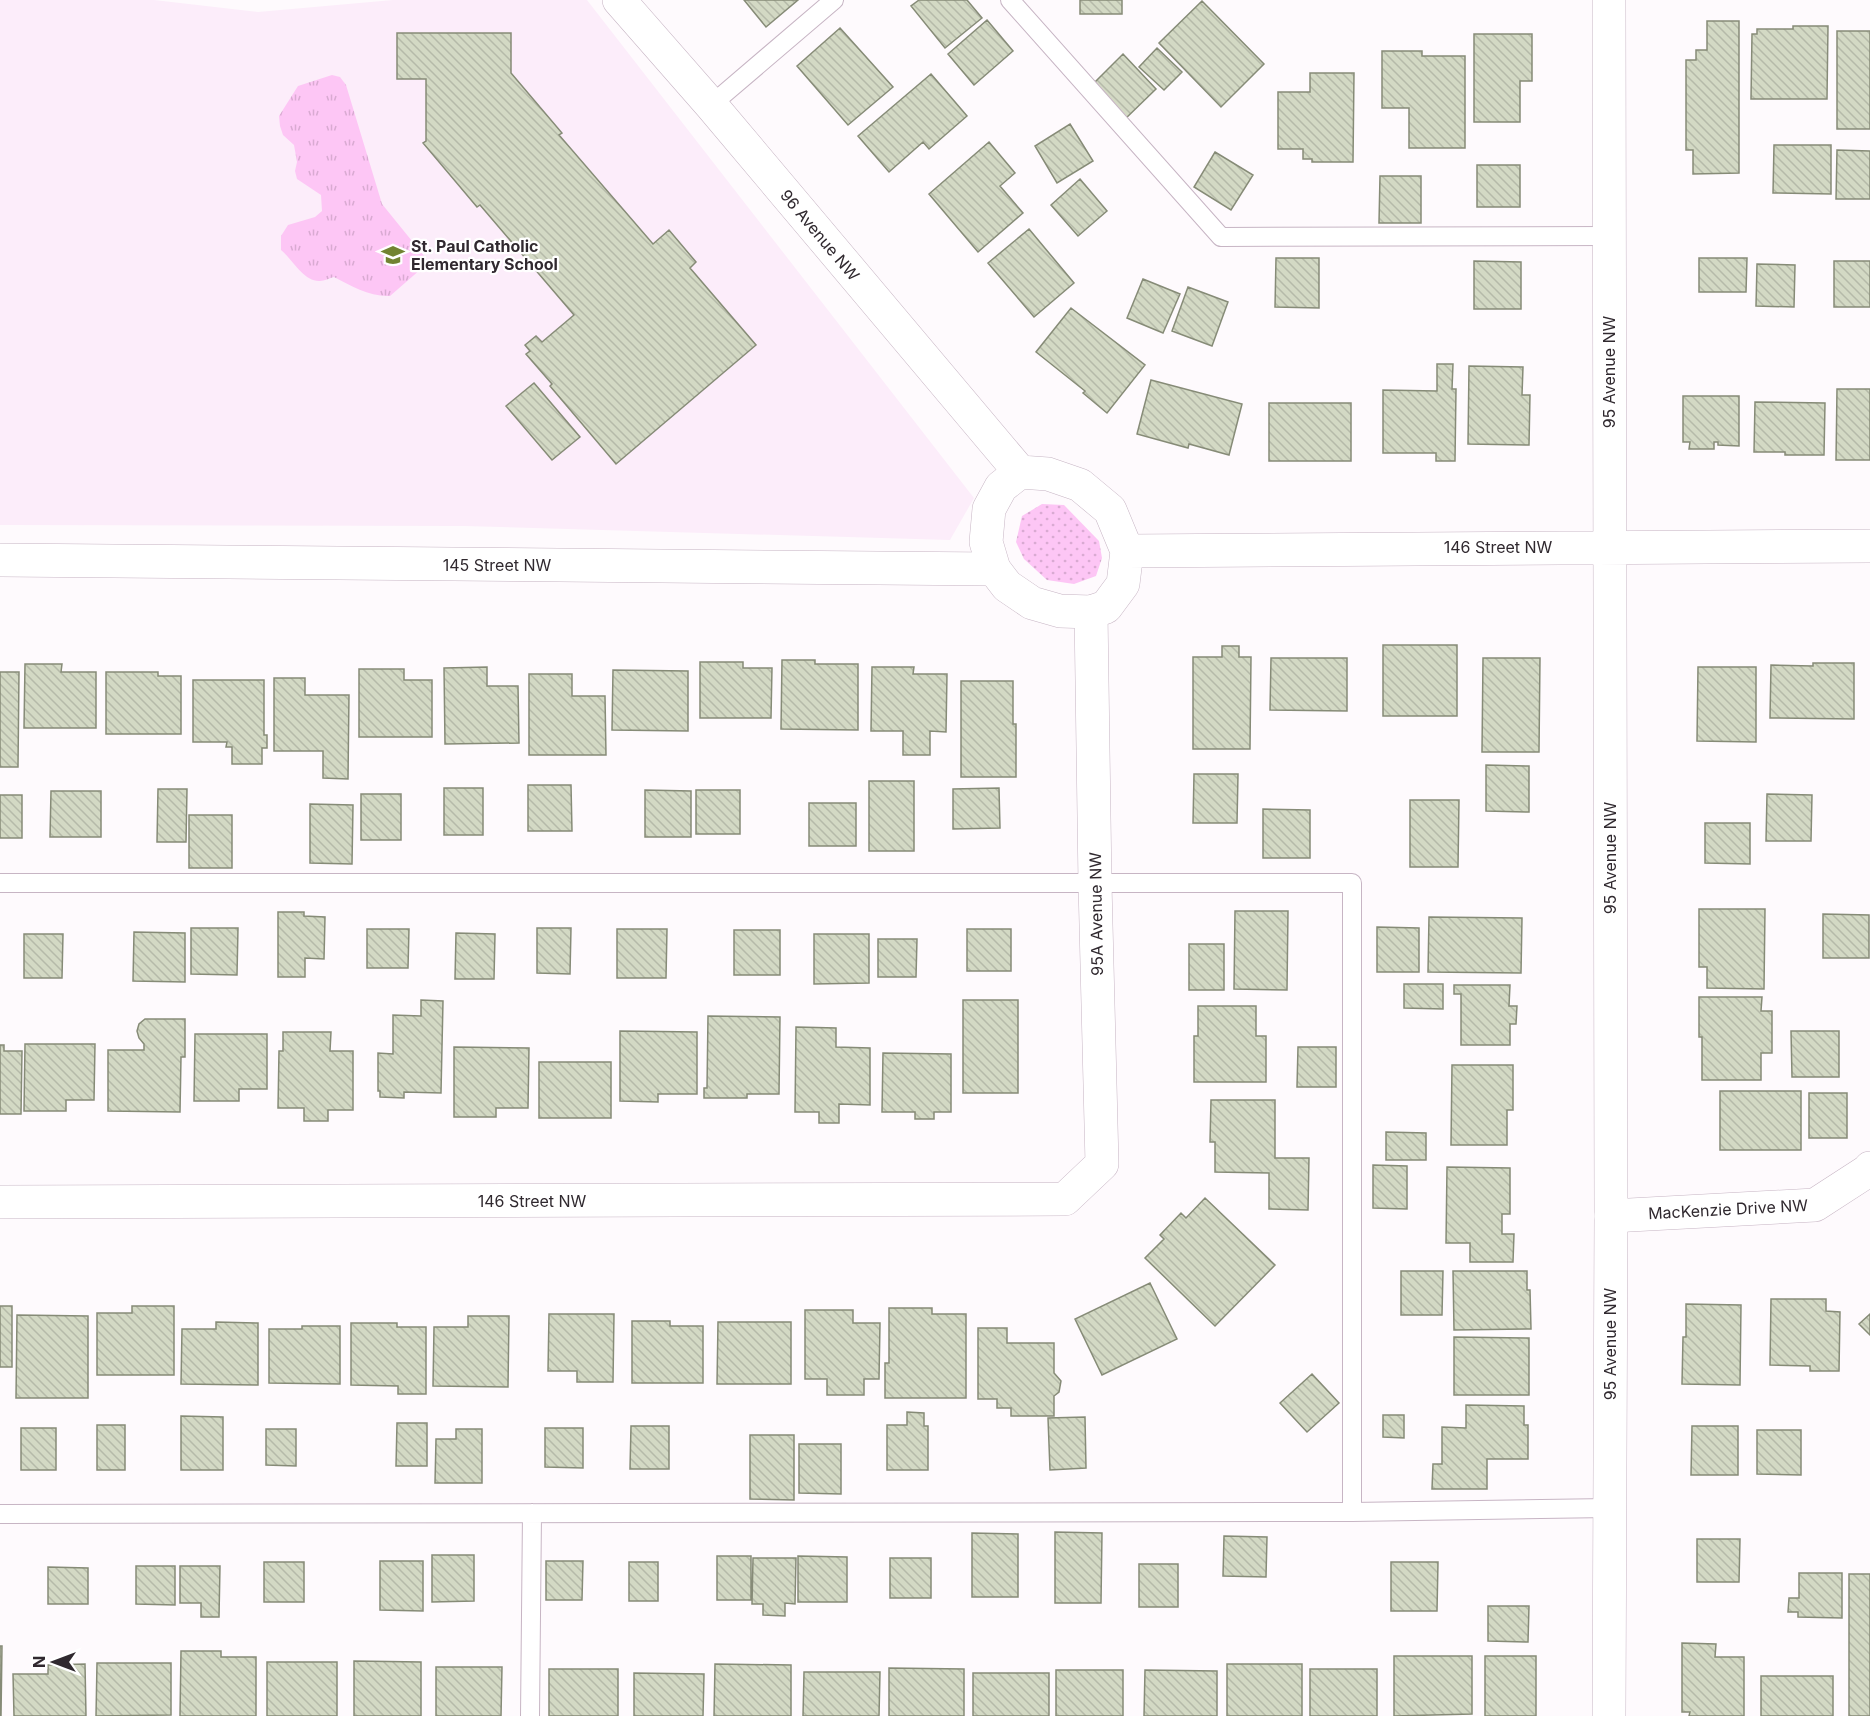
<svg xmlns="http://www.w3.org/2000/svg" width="1870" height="1716" viewBox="0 0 1870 1716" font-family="Inter,sans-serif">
<defs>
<pattern id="grass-dots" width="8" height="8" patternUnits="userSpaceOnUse" patternTransform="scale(1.5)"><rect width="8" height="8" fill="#fdc6f5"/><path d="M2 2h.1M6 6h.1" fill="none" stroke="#d9aad2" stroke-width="1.8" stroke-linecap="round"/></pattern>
<pattern id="park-tufts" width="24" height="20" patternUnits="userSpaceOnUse" patternTransform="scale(1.5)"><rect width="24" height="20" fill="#fdc6f5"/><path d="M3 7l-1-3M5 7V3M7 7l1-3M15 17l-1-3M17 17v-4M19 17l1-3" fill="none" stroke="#d9aad2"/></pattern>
<pattern id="building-back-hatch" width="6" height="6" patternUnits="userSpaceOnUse" patternTransform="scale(1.5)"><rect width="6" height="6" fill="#d3d9c4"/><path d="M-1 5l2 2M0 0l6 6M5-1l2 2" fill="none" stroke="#b5baa9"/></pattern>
</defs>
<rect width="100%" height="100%" fill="#fefafd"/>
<path fill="#fcedfa" d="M0,0H154L258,12L393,0H587L974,498L950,540L464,526L0,525Z"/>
<path fill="url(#grass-dots)" d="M1042,504L1064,505L1099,541L1102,558L1096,576L1074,584L1047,580L1024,559L1016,542L1022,516Z"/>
<path fill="url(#park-tufts)" d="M332,75L340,77L346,85L382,204L429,262L390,296C370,297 351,286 334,277C330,278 324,281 320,281C304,282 293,260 281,250V236L288,225L315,217L322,211L321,195L297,179L295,171L297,162L294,145L283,135L280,126L279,116L298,86Z"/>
<path fill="url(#building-back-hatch)" stroke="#868b77" stroke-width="1.5" d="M744,0H798L766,27Z
M919,0H967L982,18L945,48L911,6Z
M1080,0H1122V14H1080Z
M1202,1L1264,64L1221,107L1159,43Z
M987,20L1013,51L974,85L948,54Z
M1707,21H1739V173L1693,174V150H1686V60H1696V50H1707Z
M1793,26H1828L1827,99H1751L1752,34H1757V29H1793Z
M840,28L893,87L848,125L797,66Z
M1837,31H1870V129H1837Z
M397,33H511V73L562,133L559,135L653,244L669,230L696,262L690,268L756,345L616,464L550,386L552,384L526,354L530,351L525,345L536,336L542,342L574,315L480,205L477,207L423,143L426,141V79H397Z
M1474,34H1532V81H1520V122H1474Z
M1157,48L1182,72L1164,90L1139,67Z
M1382,51H1422V56H1465V148H1409V108H1382Z
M1123,54L1156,89L1122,122L1089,88Z
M1310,73H1354L1353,162H1312V159H1303V149H1278V92H1310Z
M931,74L967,116L929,149L923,142L889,172L858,136Z
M1070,124L1093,161L1057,183L1035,146Z
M989,142L1015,173L1000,186L1023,213L978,252L929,194Z
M1774,145H1831V194L1773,193Z
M1837,150L1870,151V199H1836Z
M1215,152L1253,175L1231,210L1194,187Z
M1477,165H1520V207H1477Z
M1380,176H1421V223H1379Z
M1080,179L1107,211L1078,236L1051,205Z
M1029,229L1074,283L1034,317L988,263Z
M1276,258H1319V308L1275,307Z
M1699,258H1747L1746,292H1699Z
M1474,261L1521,262V309H1474Z
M1834,261H1870V307H1834Z
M1757,264L1795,265L1794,307L1756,306Z
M1143,279L1180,294L1163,333L1127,318Z
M1188,287L1228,302L1212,346L1172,331Z
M1071,308L1145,365L1107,413L1083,393L1085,391L1036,352Z
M1437,364H1453L1452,389H1456L1455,461H1436V453H1383V390L1437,391Z
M1469,366L1523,367L1522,395H1530L1529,445L1468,444Z
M1151,380L1242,404L1229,455L1189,444L1188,448L1137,434Z
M534,383L580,437L552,460L506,406Z
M1837,389H1870V460H1836Z
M1683,396H1739V446L1718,445V442H1714V449H1689L1690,442H1683Z
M1755,402L1825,403L1824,455H1785V452H1754Z
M1269,403H1351V461H1269Z
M1383,645H1457V716H1383Z
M1222,646H1239V657H1251L1250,749H1193V657H1222Z
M1271,658H1347V711L1270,710Z
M1483,658H1540L1539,752H1482Z
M782,660H815V664H858V730L781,729Z
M700,662H743V668H772L771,718H700Z
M1813,663H1854V719L1770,718L1771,665L1813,666Z
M25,664H62L61,672H96V728H24Z
M487,667V686H518L519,743L445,744L444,668Z
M872,667H914L913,674H947L946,732L930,731V755H903V731H871Z
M1698,667H1756V742L1697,741Z
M359,669H404V680H432V737H359Z
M613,670L688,671V731L612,730Z
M0,672H19L18,767H0Z
M106,672H158V676H181V734H106Z
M529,674H572V696H605L606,755H529Z
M274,678H305V695H349L348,779L323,778V751H274Z
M193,680H264V735H267V748H262V764H232V747H226L227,742H193Z
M961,681H1013V724H1016V777H961Z
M1486,765L1529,766V812L1486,811Z
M1194,774H1238L1237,823H1193Z
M869,781H914V851H869Z
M528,785H571L572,831H528Z
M444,788H483V835H444Z
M999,788L1000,828L953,829V789Z
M158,789H187L186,842H157Z
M645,790L691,791V837H645Z
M696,790H740V834H696Z
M51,791H101V837H50Z
M361,794H401V840H361Z
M1767,794L1812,795L1811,841H1766Z
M0,795H22V838H0Z
M1410,800H1459L1458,867H1410Z
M809,803H856V846H809Z
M310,804L353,805L352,864L310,863Z
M1263,809L1310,810V858H1263Z
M189,815H232V868H189Z
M1705,823H1750V864L1705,863Z
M1699,909H1765L1764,989L1707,988V967H1699Z
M1235,911H1288L1287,990L1234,989Z
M278,912H304V916L325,917L324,959L305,958V977H278Z
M1823,914L1869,915V958H1823Z
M1429,917L1522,918L1521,973L1428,972Z
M1377,927L1419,928V972H1377Z
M191,928H238L237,975L191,974Z
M537,928H571L570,974L537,973Z
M367,929H409L408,968H367Z
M617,929H667L666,978H617Z
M967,929H1011V971H967Z
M734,930H780V975H734Z
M134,932L185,933V982L133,981Z
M456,933L495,934L494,979H455Z
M24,934H63L62,978H24Z
M814,934H869V983L814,984Z
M878,939H917L916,977H878Z
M1189,944H1224V990H1189Z
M1404,984H1443V1009L1404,1008Z
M1454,985H1510L1509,1006H1517L1516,1024H1510V1045H1461V994H1454Z
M1699,997H1762L1761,1011H1772V1053H1761V1080H1702V1037H1699Z
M421,1000L443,1001L441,1093L404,1092V1098L380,1097V1091H378V1053L393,1054V1015L421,1016Z
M963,1000H1018V1093H963Z
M1198,1006H1256V1036H1266V1082H1194V1036H1198Z
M708,1016L780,1017L779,1094H747V1098H704V1088H707Z
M145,1019H185V1057H181L180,1112L108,1111V1050H144V1044L139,1038L137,1031L139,1024Z
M796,1027L836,1028V1047L870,1048V1105L839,1104V1123H819V1112H795Z
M620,1031L697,1032V1094H658V1102L620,1101Z
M1791,1031H1839V1077H1792Z
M283,1032H331L330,1051H353V1110H328V1121H304V1108H278L279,1051H283Z
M195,1034H267V1089H239V1101H194Z
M25,1044H95L94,1100H66V1111H24Z
M0,1045H4V1051H22L21,1114H0Z
M454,1047L529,1048L528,1108H496V1117H454Z
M1298,1047H1336V1087H1297Z
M883,1053L951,1054V1112H934V1119H915V1112H882Z
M539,1062H611V1118H539Z
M1452,1065H1513V1110H1507V1145H1451Z
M1720,1091H1801V1150H1720Z
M1809,1093H1847V1138H1809Z
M1211,1100H1275V1158H1309L1308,1210L1269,1209V1173L1215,1172V1142H1210Z
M1386,1132L1426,1133V1160H1386Z
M1373,1165L1407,1166V1209L1373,1208Z
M1447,1167L1510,1168V1214H1502V1234H1514L1513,1262H1470V1243H1446Z
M1205,1198L1275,1265L1215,1326L1145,1258L1164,1239L1160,1235L1181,1213L1186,1218Z
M1401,1271H1443L1442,1315H1401Z
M1453,1271H1527V1290H1530L1531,1329L1454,1330Z
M1150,1283L1177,1339L1102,1375L1075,1319Z
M1771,1299H1826V1311L1840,1312L1839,1371H1810V1366L1770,1365Z
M1686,1304L1741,1305L1740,1385L1682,1384L1683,1337H1686Z
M0,1306H12V1367H0Z
M132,1306H174V1375H97V1313H132Z
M889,1308H932V1314H966V1398H885V1363H889Z
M805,1310H853V1323H880L879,1379H864V1395H827V1379H805Z
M549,1314H614L613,1382H577V1371H548Z
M1870,1314V1335L1859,1324Z
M17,1315L88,1316V1398H16Z
M468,1316H509L508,1387L433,1386L434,1327H468Z
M632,1321H670V1326H703V1383H632Z
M216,1322L258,1323V1385L181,1384L182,1329H216Z
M718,1322H791V1384H717Z
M351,1323H397V1327H426V1394H398V1386L351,1385Z
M302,1326H340V1384L269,1383V1329H302Z
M978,1328H1007V1343H1054V1373L1061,1381L1059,1392L1054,1396V1416H1011V1408H997V1399H978Z
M1454,1337L1529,1338V1395H1454Z
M1312,1374L1339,1403L1307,1432L1280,1403Z
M1466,1405L1524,1406V1425H1528V1459H1487V1489H1432L1433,1464H1442V1427L1466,1428Z
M907,1412L924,1413V1426H928V1470H887V1425H907Z
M1383,1415H1404V1438L1383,1437Z
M181,1416L223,1417V1470H181Z
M1085,1417L1086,1468L1050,1470L1048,1418Z
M397,1423H427V1466H396Z
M97,1425H125V1470H97Z
M631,1426H669V1469H630Z
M1692,1426H1738V1475H1691Z
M21,1428H56V1470H21Z
M545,1428H583V1468L545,1467Z
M266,1429H296V1466L266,1465Z
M456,1429H482V1483H435L436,1439H456Z
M1757,1430H1801V1475L1757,1474Z
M750,1435H794V1500L750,1499Z
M799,1444H841V1494L799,1493Z
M1055,1532L1102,1533L1101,1603H1055Z
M972,1533L1018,1534V1597H972Z
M1224,1536L1267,1537L1266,1577L1223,1576Z
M1697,1539H1740L1739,1582H1697Z
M432,1555H474V1601L432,1602Z
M717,1556H751V1600H717Z
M798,1556L847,1557V1602H798Z
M753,1558H796L795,1604L785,1603V1616L763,1615V1604H752Z
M890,1558H931V1598H890Z
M380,1561H423V1611L380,1610Z
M546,1561H583L582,1600H546Z
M264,1562H304V1602H264Z
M629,1562H658V1601H629Z
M1391,1562H1438L1437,1611H1391Z
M1139,1564H1178V1607H1139Z
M136,1566H175V1605L136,1604Z
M180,1566H220L219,1617H201V1603H180Z
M48,1567L88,1568V1604H48Z
M1799,1573H1842V1618L1798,1617V1612H1788L1789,1598H1799Z
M1849,1574H1870V1716H1849Z
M1488,1606H1529L1528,1642L1488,1641Z
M1682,1643L1716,1644L1715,1657H1744V1716H1689L1690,1712H1682Z
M0,1646H2L1,1716H0Z
M181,1651H221V1657H256V1716H180Z
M1394,1656H1472V1714L1394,1716Z
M1485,1656H1536V1716H1485Z
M354,1661L421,1662V1716H354Z
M267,1662H337V1716H267Z
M97,1663H171V1715L96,1716Z
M85,1664L86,1716H14L13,1674H48V1665Z
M715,1664L791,1665V1716H714Z
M1227,1664H1302V1716H1227Z
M436,1667H502L501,1716H436Z
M889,1668L964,1669V1716H889Z
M549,1669H618V1716H549Z
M1310,1669H1377V1716H1310Z
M1056,1670H1123V1716H1056Z
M1145,1670L1217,1671V1716H1144Z
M804,1672H880L879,1716H803Z
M634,1673L704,1674L703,1716H634Z
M973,1673H1049V1716H973Z
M1761,1676H1833V1716H1761Z"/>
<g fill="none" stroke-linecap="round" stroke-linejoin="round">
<g stroke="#c7b5c4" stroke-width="20">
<path id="lane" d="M1010,0L1221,237L1610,236
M711,105L834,0
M0,883H1352V1512
M0,1514L1352,1512L1609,1508
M530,1716L532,1513"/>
</g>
<g stroke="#c7b5c4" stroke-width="34">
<path id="street" d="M0,560L994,569
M0,1202L1065,1199L1102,1164L1095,884L1091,612
M1611,1216L1815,1205L1869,1170L1870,1168"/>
</g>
<g stroke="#c7b5c4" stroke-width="34">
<path id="secondary" d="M619,0L711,105L1020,472
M1020,472L1048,474L1080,485L1110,510L1127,551L1123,584L1106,607L1091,612L1060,611L1032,603L1007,586L994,569L986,542L989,509L1001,487Z
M1127,551L1870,546
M1609,1716L1611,1216L1609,0"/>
</g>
<use href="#lane" stroke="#fff" stroke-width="18"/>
<use href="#street" stroke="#fff" stroke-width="33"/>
<use href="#secondary" stroke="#fff" stroke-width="33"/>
</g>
<defs>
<g id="school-bare" transform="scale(1.8)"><path d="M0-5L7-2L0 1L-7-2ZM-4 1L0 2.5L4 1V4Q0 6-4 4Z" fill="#728332" stroke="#fff" stroke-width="2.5" paint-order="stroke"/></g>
</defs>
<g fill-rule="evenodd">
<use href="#school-bare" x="393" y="255"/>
</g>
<g text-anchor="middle" stroke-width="4.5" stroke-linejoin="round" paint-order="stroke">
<g font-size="16" fill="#30292f" stroke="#fff">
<text transform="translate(820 235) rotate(50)" y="6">96 Avenue NW</text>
<text transform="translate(1609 372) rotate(-90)" y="6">95 Avenue NW</text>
<text x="1498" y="553">146 Street NW</text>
<text x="497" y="571">145 Street NW</text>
<text transform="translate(1610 858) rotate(-90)" y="6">95 Avenue NW</text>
<text transform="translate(1096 914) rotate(-91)" y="6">95A Avenue NW</text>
<text x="532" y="1207">146 Street NW</text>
<text transform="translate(1728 1209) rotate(-3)" y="6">MacKenzie Drive NW</text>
<text transform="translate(1610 1344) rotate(-90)" y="6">95 Avenue NW</text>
</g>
<g font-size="16" font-weight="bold" fill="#30292f" stroke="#fff" text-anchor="start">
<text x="411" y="252">St. Paul Catholic<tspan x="411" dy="18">Elementary School</tspan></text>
</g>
</g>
<g transform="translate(54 1662) rotate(270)" stroke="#ffffff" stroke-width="4.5" paint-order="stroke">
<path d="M0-4.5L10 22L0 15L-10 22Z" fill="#30292f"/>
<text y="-9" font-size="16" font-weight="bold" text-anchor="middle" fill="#30292f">N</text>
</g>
</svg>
